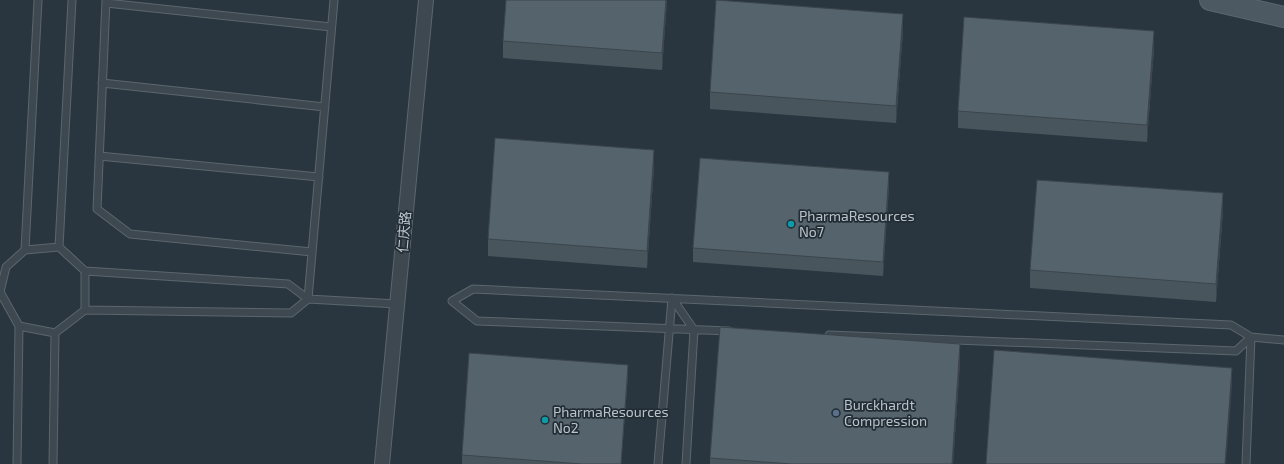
<svg xmlns="http://www.w3.org/2000/svg" width="1284" height="464" viewBox="0 0 1284 464" font-family="'Exo 2','Noto Sans SC',sans-serif">
<rect width="100%" height="100%" fill="#2a363f"/>
<g fill="none" stroke-linecap="round" stroke-linejoin="round">
<g stroke="#5b666d" stroke-width="9">
<path id="lane" d="M106,0L97,209L130,234L312,252
M106,3L331,27
M102,83L325,107
M99,156L319,177
M59,247L85,271V310L55,333L19,326L0,292L6,267L25,250Z
M59,247L72,0
M25,250L38,0
M85,271L288,284L308,299L397,304
M672,298L694,330L686,464
M85,310L291,313L308,299L334,0
M729,331L477,321L452,301L473,289L1231,325L1251,337L1284,340
M829,335L1236,351L1251,337
M17,464L19,326
M53,464L55,333
M658,464L672,298
M1246,464L1251,337"/>
</g>
<g stroke="#5b666d" stroke-width="16">
<path id="street" d="M382,464L426,0"/>
</g>
<g stroke="#5b666d" stroke-width="22">
<path id="secondary" d="M1210,0L1284,17"/>
</g>
<use href="#lane" stroke="#3e4850" stroke-width="7"/>
<use href="#street" stroke="#3e4850" stroke-width="14"/>
<use href="#secondary" stroke="#4c5862" stroke-width="20"/>
</g>
<path fill="#49555d" d="M667,0L662,70L503,58V41Z
M903,31L896,123L710,109V92Z
M1154,48L1147,142L958,128V111Z
M654,167L647,268L488,256V239Z
M889,186L883,276L693,262V248Z
M1223,211L1216,302L1030,288V270Z
M960,362L953,464H710V458Z
M628,375L621,464H462V455Z"/>
<path fill="#3c454c" d="M666,0H667L662,70V53Z
M903,14V31L896,123V106Z
M1154,31V48L1147,142V125Z
M654,150V167L647,268V251Z
M889,172V186L883,276V262Z
M1223,193V211L1216,302V284Z
M960,344V362L953,464H952Z
M628,365V375L621,464Z
M1232,368V385L1226,464H1225Z"/>
<path fill="#55636c" stroke="#3c454c" d="M506,0H666L662,53L503,41Z
M716,0L903,14L896,106L710,92Z
M964,17L1154,31L1147,125L958,111Z
M495,138L654,150L647,251L488,239Z
M700,158L889,172L883,262L693,248Z
M1037,180L1223,193L1216,284L1030,270Z
M720,327L960,344L952,464H792L710,458Z
M994,350L1232,368L1225,464H986Z
M469,353L628,365L621,464H582L462,455Z"/>
<g fill="#0f9aa8" stroke="#222d35" stroke-width="1.5">
<circle cx="791" cy="224" r="4"/>
<circle cx="545" cy="420" r="4"/>
</g>
<circle fill="#5c6f8a" stroke="#222d35" stroke-width="1.5" cx="836" cy="413" r="4"/>
<g text-anchor="middle" stroke-width="3.5" stroke-linejoin="round" paint-order="stroke">
<g font-size="14" fill="#bac3ca" stroke="#222d35" text-anchor="start">
<text x="799" y="221">PharmaResources<tspan x="799" dy="16">No7</tspan></text>
<text x="844" y="410">Burckhardt<tspan x="844" dy="16">Compression</tspan></text>
<text x="553" y="417">PharmaResources<tspan x="553" dy="16">No2</tspan></text>
</g>
<g font-size="14" fill="#bac3ca" stroke="#222d35">
<text transform="translate(404 232) rotate(-85)" y="5">仁庆路</text>
</g>
</g>
</svg>
